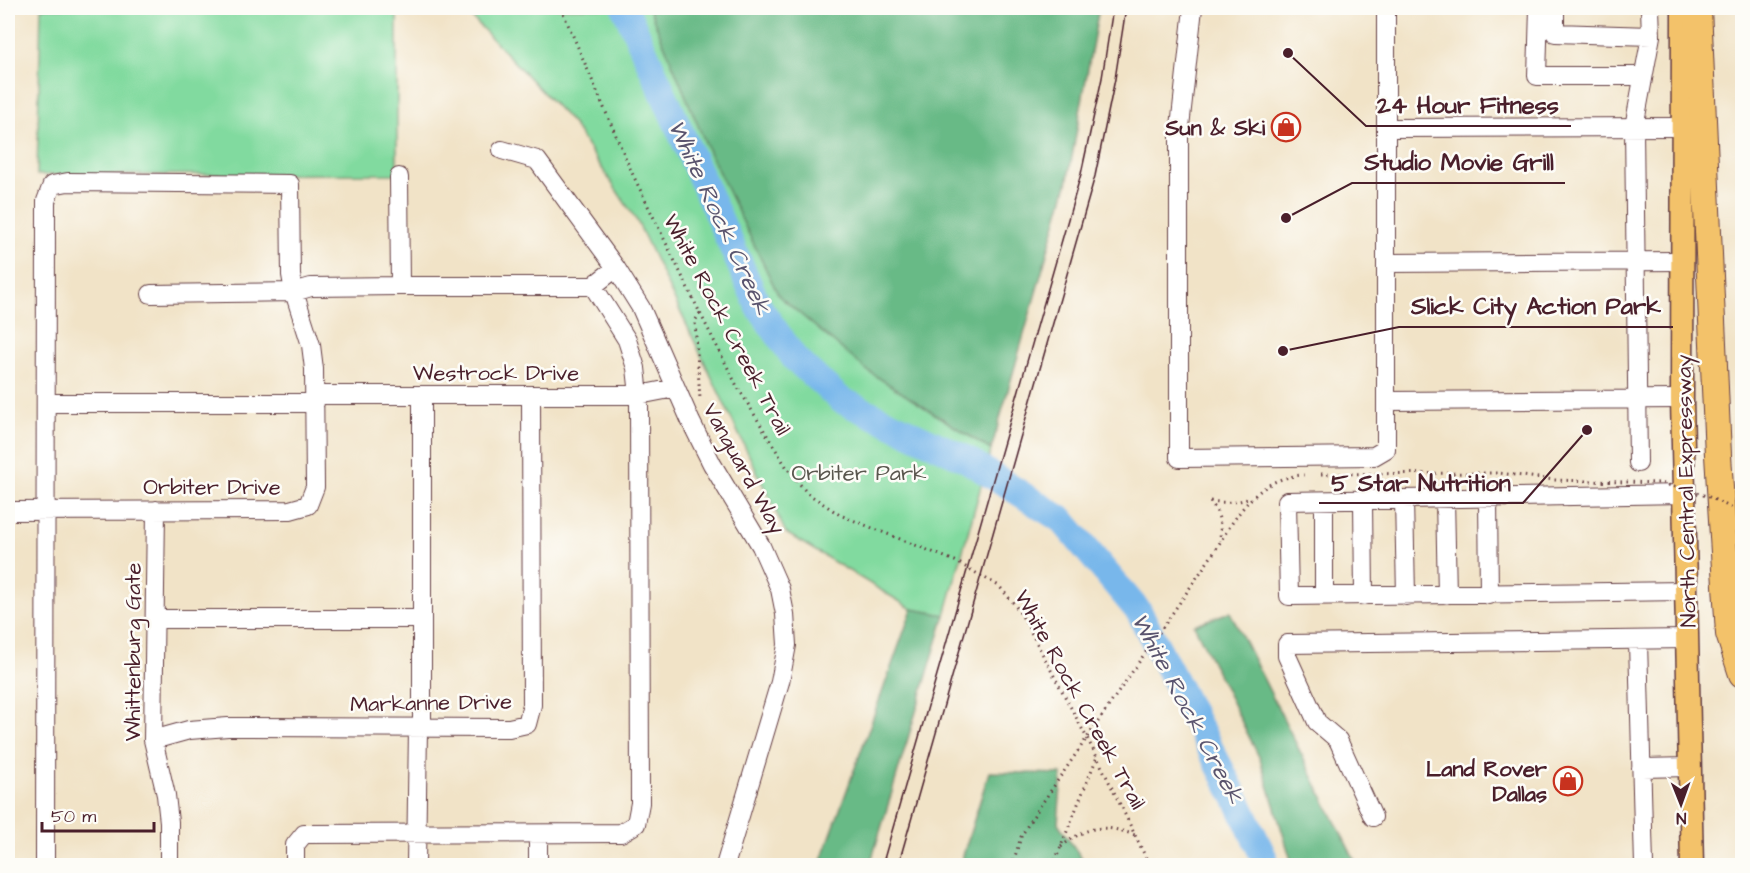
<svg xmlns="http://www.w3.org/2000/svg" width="1750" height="873" viewBox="0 0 1750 873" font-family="'Architects Daughter',sans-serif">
<rect width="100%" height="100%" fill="#fdfcf7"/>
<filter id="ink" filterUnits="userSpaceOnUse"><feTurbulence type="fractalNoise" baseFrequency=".0167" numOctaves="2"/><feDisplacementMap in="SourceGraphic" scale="12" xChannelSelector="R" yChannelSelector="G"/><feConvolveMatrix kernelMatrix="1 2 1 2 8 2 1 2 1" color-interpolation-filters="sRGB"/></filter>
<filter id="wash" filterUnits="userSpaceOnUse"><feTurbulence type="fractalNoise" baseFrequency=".008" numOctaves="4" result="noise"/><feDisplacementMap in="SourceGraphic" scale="24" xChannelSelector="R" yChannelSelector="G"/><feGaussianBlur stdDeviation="1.35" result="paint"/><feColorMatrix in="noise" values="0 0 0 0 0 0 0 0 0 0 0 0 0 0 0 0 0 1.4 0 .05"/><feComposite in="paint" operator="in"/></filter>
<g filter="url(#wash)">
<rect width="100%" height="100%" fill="#f1e3c7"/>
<path fill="#81da9f" stroke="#667c65" stroke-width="1.5" d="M41,8H397V174L37,175Z
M463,8H649L710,154L779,296L868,371L991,450L945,615L912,609L786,533L637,221L572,123Z"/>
<path fill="#68ba86" stroke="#596c58" stroke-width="1.5" d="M649,8H1099L1067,184L991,450L868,371L779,296L710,154Z
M912,609L945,615L870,865H820Z
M1230,612L1357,865H1290L1291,860L1260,759L1194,625Z
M989,772L1062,774L1058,823L1084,862L1090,865H960Z"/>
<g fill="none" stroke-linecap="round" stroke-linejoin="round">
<path stroke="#78b7eb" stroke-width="27" d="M625,8L759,307L795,359L841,400L966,459L1062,520L1139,612L1239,804L1265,860V866"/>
</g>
</g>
<g filter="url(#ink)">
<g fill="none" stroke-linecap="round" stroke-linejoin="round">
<g stroke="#633c42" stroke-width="20">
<path id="minor" d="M1193,8L1179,136V458L1374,456L1386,449V8
M1539,8L1537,76H1643
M1555,8V33L1651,36
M1386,128L1682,127
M502,150L537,160L616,268L641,308L691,422L712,464L761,546L780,589L785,614L787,645L780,682L725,866
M399,177L400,286H593L616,268
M1386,263L1681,261
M151,294L294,292L311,287L400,286
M315,395H639L675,388
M1386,401L1682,399
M46,403H315
M1638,463L1634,127L1651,36L1650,8
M1684,494L1287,501L1289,596L1686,591
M1445,498L1447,595
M1488,498L1489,595
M1404,499L1406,596
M1363,500L1364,596
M156,510L153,740L166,795L169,822V866
M8,511C102,511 196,510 290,510L308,505L315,487L314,369L311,345L294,292L291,275L290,184L68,182L52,185L46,201L45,866
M1324,596V501
M155,619H420
M1638,641L1644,866
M422,728V395
M153,740L189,730L228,727L509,728L527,724L532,705L531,396
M1641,768L1691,767
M1373,817L1338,740L1317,722L1287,656V644L1688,639
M538,834V866
M295,866V845L304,834L621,833L636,824L640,803L639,395L636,368L627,340L593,286
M416,866L418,728"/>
</g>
<g stroke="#633c42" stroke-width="25">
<path id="major" d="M1683,8L1682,399L1692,866"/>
</g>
<g stroke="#633c42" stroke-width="28">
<path id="highway" d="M1698,8L1718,455L1729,634L1742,674"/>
</g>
<path stroke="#633c42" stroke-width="3" stroke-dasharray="1.5 4.5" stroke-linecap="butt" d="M561,8L633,175L700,313L737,386L787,468L807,493L840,515L955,561L999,586L1015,605L1025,621L1097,757L1150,866
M700,313L695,321L700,399
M1210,501C1220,513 1221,525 1220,541
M1210,501C1225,503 1236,503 1250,498
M1213,554C1236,516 1256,477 1304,475
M1061,847C1088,825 1103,824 1135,835
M1012,866L1021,837L1030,821
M1053,866L1097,757"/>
<use href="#minor" stroke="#fff" stroke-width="18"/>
<use href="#major" stroke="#f3c26a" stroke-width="22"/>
<use href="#highway" stroke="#f3c26a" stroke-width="26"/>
<path stroke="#4a1f2b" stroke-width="1.5" d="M882,866L1081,174L1102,78L1113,8
M898,866L1095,176L1115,79L1126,8"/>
<path stroke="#633c42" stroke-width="3" stroke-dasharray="1.5 4.5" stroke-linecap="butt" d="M1321,474L1499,473L1554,480L1661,483L1707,496L1742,513
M1030,821L1213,554"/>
</g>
</g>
<defs>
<g id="shop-ring" transform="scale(1.5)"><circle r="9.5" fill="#fdfcf7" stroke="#c8321e" stroke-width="1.5"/><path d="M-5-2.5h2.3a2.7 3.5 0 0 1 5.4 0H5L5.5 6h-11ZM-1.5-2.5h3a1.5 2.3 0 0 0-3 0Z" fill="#c8321e"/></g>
</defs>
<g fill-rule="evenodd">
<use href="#shop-ring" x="1286" y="127"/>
<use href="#shop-ring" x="1568" y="781"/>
</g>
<g text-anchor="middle" stroke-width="5" stroke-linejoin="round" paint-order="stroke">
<g font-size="22" font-weight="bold" fill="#4a1f2b" stroke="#fdfcf7" text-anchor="end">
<text x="1265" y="135">Sun &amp; Ski</text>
<text x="1547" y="776">Land Rover<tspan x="1547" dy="25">Dallas</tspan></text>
</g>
<g font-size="22" fill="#4a1f2b" stroke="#fdfcf7">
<text transform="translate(728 324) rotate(62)" y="8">White Rock Creek Trail</text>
<text x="496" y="380">Westrock Drive</text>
<text transform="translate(745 468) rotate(61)" y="8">Vanguard Way</text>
<text x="212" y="494">Orbiter Drive</text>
<text transform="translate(1685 491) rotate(-91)" y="8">North Central Expressway</text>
<text transform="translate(132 652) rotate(-90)" y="8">Whittenburg Gate</text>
<text transform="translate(1081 699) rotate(61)" y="8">White Rock Creek Trail</text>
<text transform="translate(431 702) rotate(-1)" y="8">Markanne Drive</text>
</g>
<g font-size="22" fill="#5a574e" stroke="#fdfcf7">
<text x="859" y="480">Orbiter Park</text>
</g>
<g font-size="24" font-style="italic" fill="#5a546e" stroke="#fdfcf7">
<text transform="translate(720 217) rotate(65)" y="8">White Rock Creek</text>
<text transform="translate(1188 708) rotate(62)" y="8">White Rock Creek</text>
</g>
</g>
<path fill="none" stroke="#4a1f2b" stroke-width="2" d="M1288 53L1366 126H1571M1286 218L1352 183H1565M1283 351L1399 327H1673M1587 430L1523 503H1319"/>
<g fill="#4a1f2b" stroke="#fdfcf7" stroke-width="2">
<circle cx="1288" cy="53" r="6"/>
<circle cx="1286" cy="218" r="6"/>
<circle cx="1283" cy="351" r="6"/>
<circle cx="1587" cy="430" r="6"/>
</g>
<g font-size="24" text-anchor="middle" font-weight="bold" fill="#4a1f2b" stroke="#fdfcf7" stroke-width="5" stroke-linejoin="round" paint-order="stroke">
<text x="1468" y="113">24 Hour Fitness</text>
<text x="1459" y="170">Studio Movie Grill</text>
<text x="1536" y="314">Slick City Action Park</text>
<text x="1421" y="491">5 Star Nutrition</text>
</g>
<rect width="1750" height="873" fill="none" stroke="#fdfcf7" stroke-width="30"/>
<g transform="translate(1681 804) rotate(179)" stroke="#fdfcf7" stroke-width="4.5" paint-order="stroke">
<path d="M0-4.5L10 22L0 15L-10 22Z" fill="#4a1f2b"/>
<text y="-9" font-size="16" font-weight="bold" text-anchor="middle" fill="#4a1f2b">N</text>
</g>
<path d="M42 822v9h112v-9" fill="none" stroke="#4a1f2b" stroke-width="3"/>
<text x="51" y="822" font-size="18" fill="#4a1f2b" stroke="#fdfcf7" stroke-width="4.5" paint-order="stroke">50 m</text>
</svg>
